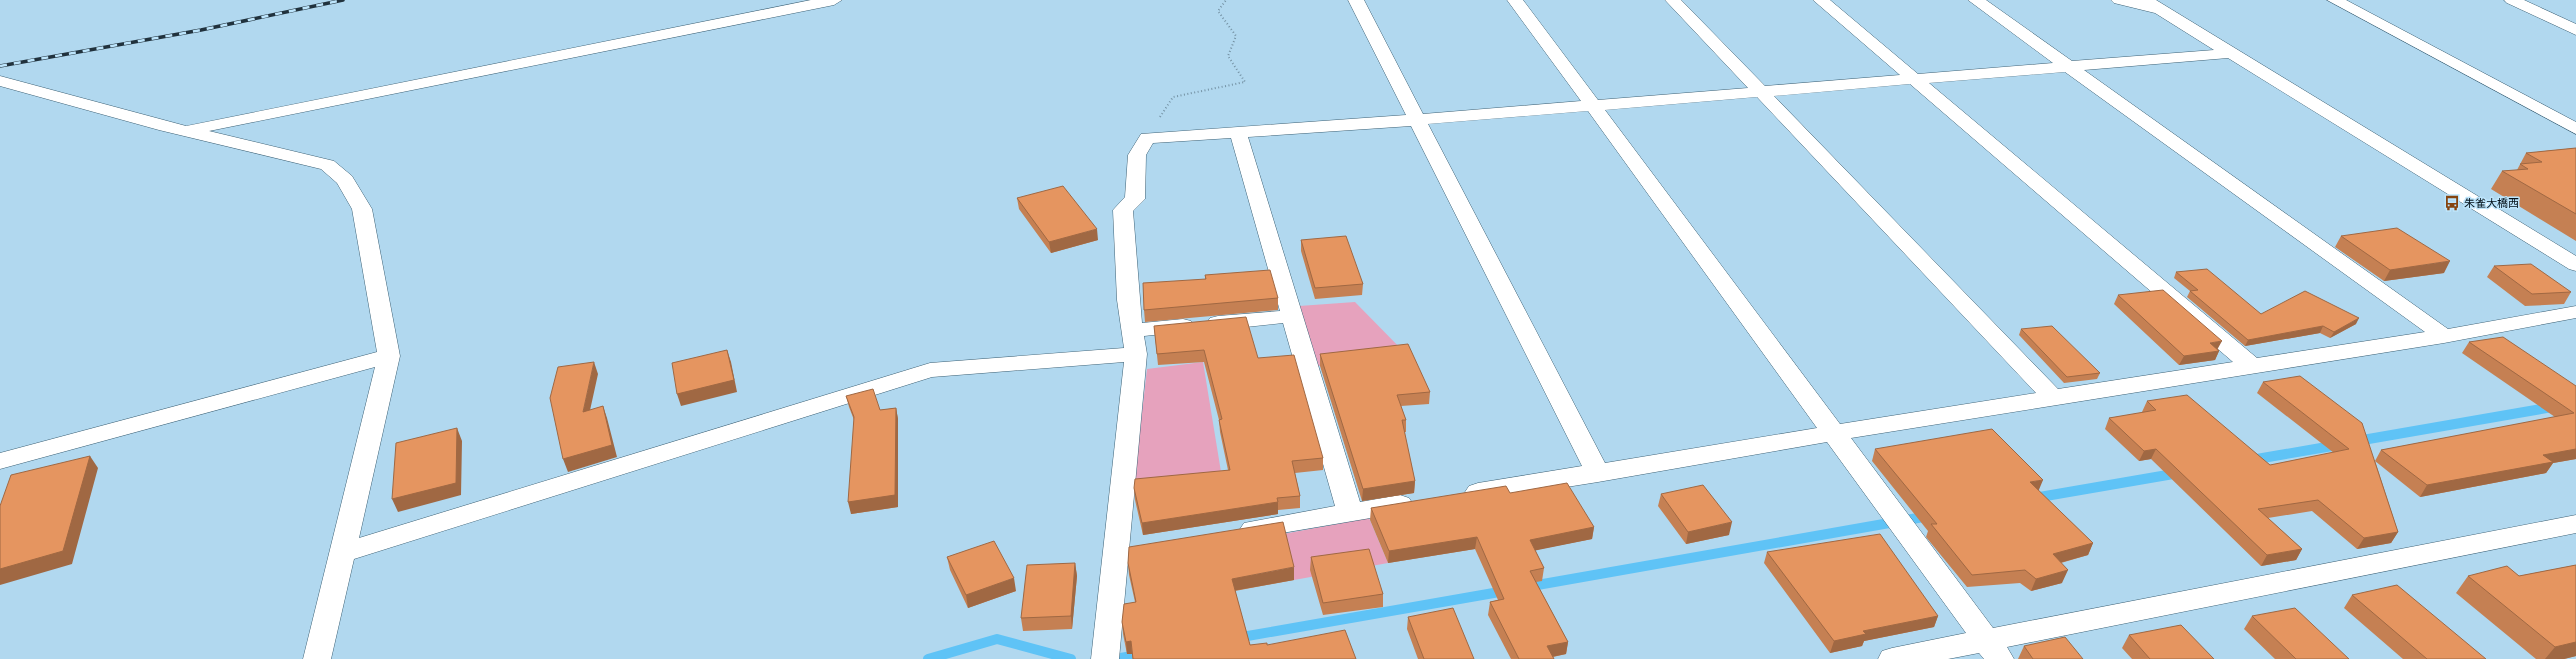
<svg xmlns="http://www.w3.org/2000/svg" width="2576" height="659" viewBox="0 0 2576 659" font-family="Raleway,'Noto Sans JP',sans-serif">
<rect width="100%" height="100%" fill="#b1d8ef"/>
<path fill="#e6a2bd" d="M1355,302L1407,355L1318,366L1299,306Z
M1203,362L1222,478L1133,492L1147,369Z
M1369,518L1388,563L1294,580L1283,534Z"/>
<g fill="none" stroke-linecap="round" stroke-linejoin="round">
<path stroke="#5fc3f6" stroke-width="10" d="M2357,441L2576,403
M2251,460L2338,445
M2034,498L2179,473
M1526,587L1929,516
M1236,638L1505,591
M928,659L997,639L1071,659
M1114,659L1145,654"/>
<g stroke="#3e6276" stroke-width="1">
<path id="minor" d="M811,0H842L834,5L209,131L334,161L352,176L372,209L400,356L359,538L930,363L1124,348L1117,300L1113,210L1125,197L1128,155L1141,134L1406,115L1348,0H1364L1423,114L1581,101L1507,0H1523L1598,100L1748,88L1665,0H1681L1765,86L1900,75L1813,0H1830L1918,74L2053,63L1968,0H1986L2072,61L2214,50L2155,13L2114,3L2111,0H2156L2576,256V271L2569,269L2228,58L2084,70L2448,329L2576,306V318L2444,343L1851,438L1993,628L2576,515V533L2007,647L2014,659H1984L1979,653L1948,659H1878L1882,651L1892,648L1966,633L1827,442L1598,482L1478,501L1469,498L1465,492L1469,486L1478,483L1582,466L1411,126L1248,137L1360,502L1400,495L1409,498L1413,504L1409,510L1400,513L1253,538L1244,535L1240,529L1244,523L1335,506L1283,323L1218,330L1210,328L1207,323L1210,318L1218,316L1280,311L1231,138L1153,143L1146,155L1145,199L1133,211L1142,323L1183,319L1191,321L1194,326L1191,331L1144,336L1147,354L1119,659H1091L1124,362L932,377L354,559L331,659H303L375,367L0,469V453L377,352L352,209L337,183L321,169L159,130L0,86V76L186,126ZM2065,72L2425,332L2257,358L1929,83ZM1910,84L2233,362L2058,389L1774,96ZM1757,97L2036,393L1840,424L1605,110ZM1588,111L1817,428L1605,463L1428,124Z
M2327,0H2346L2576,122V134Z
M2504,0H2524L2576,24V35L2507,3Z"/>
</g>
<path stroke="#7593a5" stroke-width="2" stroke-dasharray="1 2.5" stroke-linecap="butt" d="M1160,117L1173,97L1245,82L1228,56L1236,36L1218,11L1226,0"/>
<use href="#minor" fill="#fff" fill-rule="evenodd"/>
<g stroke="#21323d" stroke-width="3.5">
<path id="rail" d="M0,66L201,30L343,0"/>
</g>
<use href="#rail" stroke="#bde5fc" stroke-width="2.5" stroke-dasharray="7" stroke-linecap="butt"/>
</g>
<path fill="#c58053" d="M2576,148V241L2491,189L2502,171L2517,170L2526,153Z
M1017,198L1098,240L1051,253L1019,209Z
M2341,236L2444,273L2384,281L2335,247Z
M1301,240L1363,284L1362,295L1315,299L1301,251Z
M2494,266L2571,292L2564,304L2525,306L2487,277Z
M2176,272L2261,314L2356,324L2330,338L2320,333L2245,346L2187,297L2190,291L2174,278Z
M1205,275L1278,298V310L1145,322L1144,310L1205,279Z
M2118,295L2218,349L2219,351L2215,360L2179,365L2114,304Z
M1154,326L1258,358L1323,458V470L1295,473L1300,496V508L1278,510V514L1143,535L1135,500L1134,488L1228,470L1220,432L1219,420L1204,362L1158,365Z
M2021,329L2100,373L2097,379L2064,383L2019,335Z
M2469,342L2576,386V459L2553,463L2546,473L2420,497L2375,461L2398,532L2391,543L2357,549L2312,511L2268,518L2302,549L2296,560L2261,566L2151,459L2139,461L2105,429L2109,418L2142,413V412L2147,401L2270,465L2334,453L2257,393L2263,382L2375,461L2381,450L2555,417L2462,353Z
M1320,354L1430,392L1429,404L1401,406L1406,420V432H1404L1415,481L1414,493L1362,501L1320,366Z
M846,396L880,410L896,408L898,419V507L851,514L854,420L849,407Z
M1875,449L2038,490L2093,543L2088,555L2061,563L2062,583L2031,591L2020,583L1967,587L1926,537L1928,531L1872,461Z
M1510,493L1594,527L1592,539L1535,550L1544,568L1542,581L1536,582L1568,642L1566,654L1553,657L1554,659H1511L1488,615L1490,602L1498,600L1475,549L1388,563L1370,520L1371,508Z
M1661,494L1729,535L1686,544L1658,506Z
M1767,552L1938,616L1934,627L1864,641L1862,646L1830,653L1764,563Z
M947,557L1016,591L968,608L950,570Z
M1311,557L1383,594V607L1323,615L1310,570Z
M1075,563L1077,576L1072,629L1023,631L1021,618Z
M1128,563L1294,580L1235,591L1250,645H1267L1356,659H1133L1132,654H1127L1123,634L1122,622L1135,602L1129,575Z
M2576,565V656L2564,659H2536L2456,593L2468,576H2519Z
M2352,595L2486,659H2403L2344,608Z
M2252,616L2349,659H2275L2244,629Z
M1408,617L1474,659H1418L1407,629Z
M2129,635L2214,659H2132L2122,648Z
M2024,646L2083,659H2018Z"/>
<path fill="#a06843" d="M1097,229L1098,240L1051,253L1049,242Z
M2450,261L2444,273L2384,281L2390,270Z
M2359,318L2356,324L2330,338L2334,332Z
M2323,326L2320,333L2245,346L2248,340Z
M2222,341L2217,350L2210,343Z
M727,350L731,362L737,392L681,406L677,394Z
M2219,351L2215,360L2179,365L2184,356Z
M594,362L598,374L587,424L583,412Z
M603,406L607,418L617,457L568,472L563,459Z
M896,408L898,419V507L851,514L848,502Z
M457,428L462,441L461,495L398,512L392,499Z
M2156,449L2151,459L2139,461L2144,451Z
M2576,449V459L2553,463L2546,473L2420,497L2427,485L2543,455Z
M90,456L98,468L72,564L0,585V569Z
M2043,480L2038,492L2030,482Z
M1415,481L1414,493L1362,501L1363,489Z
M1278,502V514L1143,535L1142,523Z
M1732,522L1729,535L1686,544L1688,532Z
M1594,527L1592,539L1528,552L1530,540Z
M2398,532L2391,543L2357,549L2364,538Z
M1477,537L1475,549L1388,563L1389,551Z
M2093,543L2088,555L2048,566L2053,554Z
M2302,549L2296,560L2261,566L2267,555Z
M1075,563L1077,576L1072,629L1071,616Z
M1294,567V580L1232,591V579Z
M2068,570L2062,583L2031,591L2036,579Z
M1014,578L1016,591L968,608L966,595Z
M1938,616L1934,627L1864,641L1862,646L1830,653L1834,641L1863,631Z
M1131,641L1132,654H1127L1126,642Z
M1568,642L1566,654L1546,658L1547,646Z
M2576,642V656L2564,659H2545L2555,647Z"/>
<path fill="#e59560" stroke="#a06843" d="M2576,148V214L2502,171L2528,169L2520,164L2542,162L2526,153Z
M1063,186L1097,229L1049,242L1017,198Z
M2397,228L2450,261L2390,270L2341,236Z
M1346,236L1363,284L1315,288L1301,240Z
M2531,264L2571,292L2532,294L2494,266Z
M2207,269L2261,314L2305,291L2359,318L2334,332L2323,326L2248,340L2190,291L2198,290L2176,272Z
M1270,270L1278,298L1144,310L1143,283L1206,279L1205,275Z
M2163,290L2222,341L2210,343L2219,351L2184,356L2118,295Z
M1246,317L1258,358L1294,355L1323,458L1292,461L1300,496L1277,498L1278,502L1142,523L1134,488L1135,479L1230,470L1219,420L1222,419L1204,350L1157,354L1154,326Z
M2052,326L2100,373L2067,377L2021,329Z
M2503,337L2576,386V449L2543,455L2553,462L2427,485L2381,450L2574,413L2469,342Z
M1408,344L1430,392L1397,395L1406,420H1402L1415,481L1363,489L1320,354Z
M727,350L734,380L677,394L672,363Z
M594,362L583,412L603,406L612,445L563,459L550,398L558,367Z
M2300,376L2362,423L2398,532L2364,538L2318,500L2258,509L2302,549L2267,555L2156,449L2144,451L2109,418L2156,410L2147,401L2187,395L2270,465L2349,449L2263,382Z
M873,389L880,410L896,408L895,495L848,502L854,417L846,396Z
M457,428L456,483L392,499L396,443Z
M1992,429L2043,480L2030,482L2093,543L2053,554L2068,570L2036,579L2025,570L1972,575L1931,524H1937L1875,449Z
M90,456L63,551L0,569V506L11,475Z
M1567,483L1594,527L1530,540L1544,568L1530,571L1568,642L1547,646L1554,659H1519L1490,602L1504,599L1477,537L1389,551L1371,508L1506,486L1510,493Z
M1703,485L1732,522L1688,532L1661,494Z
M1283,522L1294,567L1232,579L1250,645L1267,643V645L1345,630L1356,659H1133L1131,641L1126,642L1122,622L1124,604L1136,602L1128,563L1129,547Z
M1880,534L1938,616L1863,631L1866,634L1834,641L1767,552Z
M994,541L1014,578L966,595L947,557Z
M1369,549L1383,594L1323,603L1311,557Z
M1075,563L1071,616L1021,618L1027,565Z
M2576,565V642L2555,647L2468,576L2507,566L2519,576Z
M2397,585L2486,659H2427L2352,595Z
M1453,608L1474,659H1424L1408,617Z
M2295,608L2349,659H2296L2252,616Z
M2181,625L2214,659H2150L2129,635Z
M2065,637L2083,659H2033L2024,646Z"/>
<defs>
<g id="bus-bare" transform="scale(1.2)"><path d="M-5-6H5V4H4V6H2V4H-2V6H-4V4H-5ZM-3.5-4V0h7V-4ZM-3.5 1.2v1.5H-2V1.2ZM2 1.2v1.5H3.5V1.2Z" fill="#85440f" stroke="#bde5fc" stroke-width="2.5" paint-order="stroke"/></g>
</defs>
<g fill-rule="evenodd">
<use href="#bus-bare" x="2452" y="203"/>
</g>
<g text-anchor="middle" stroke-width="3" stroke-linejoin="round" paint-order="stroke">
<g font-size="11" fill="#041119" stroke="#bde5fc" text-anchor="start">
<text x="2464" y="207">朱雀大橋西</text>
</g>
</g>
</svg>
